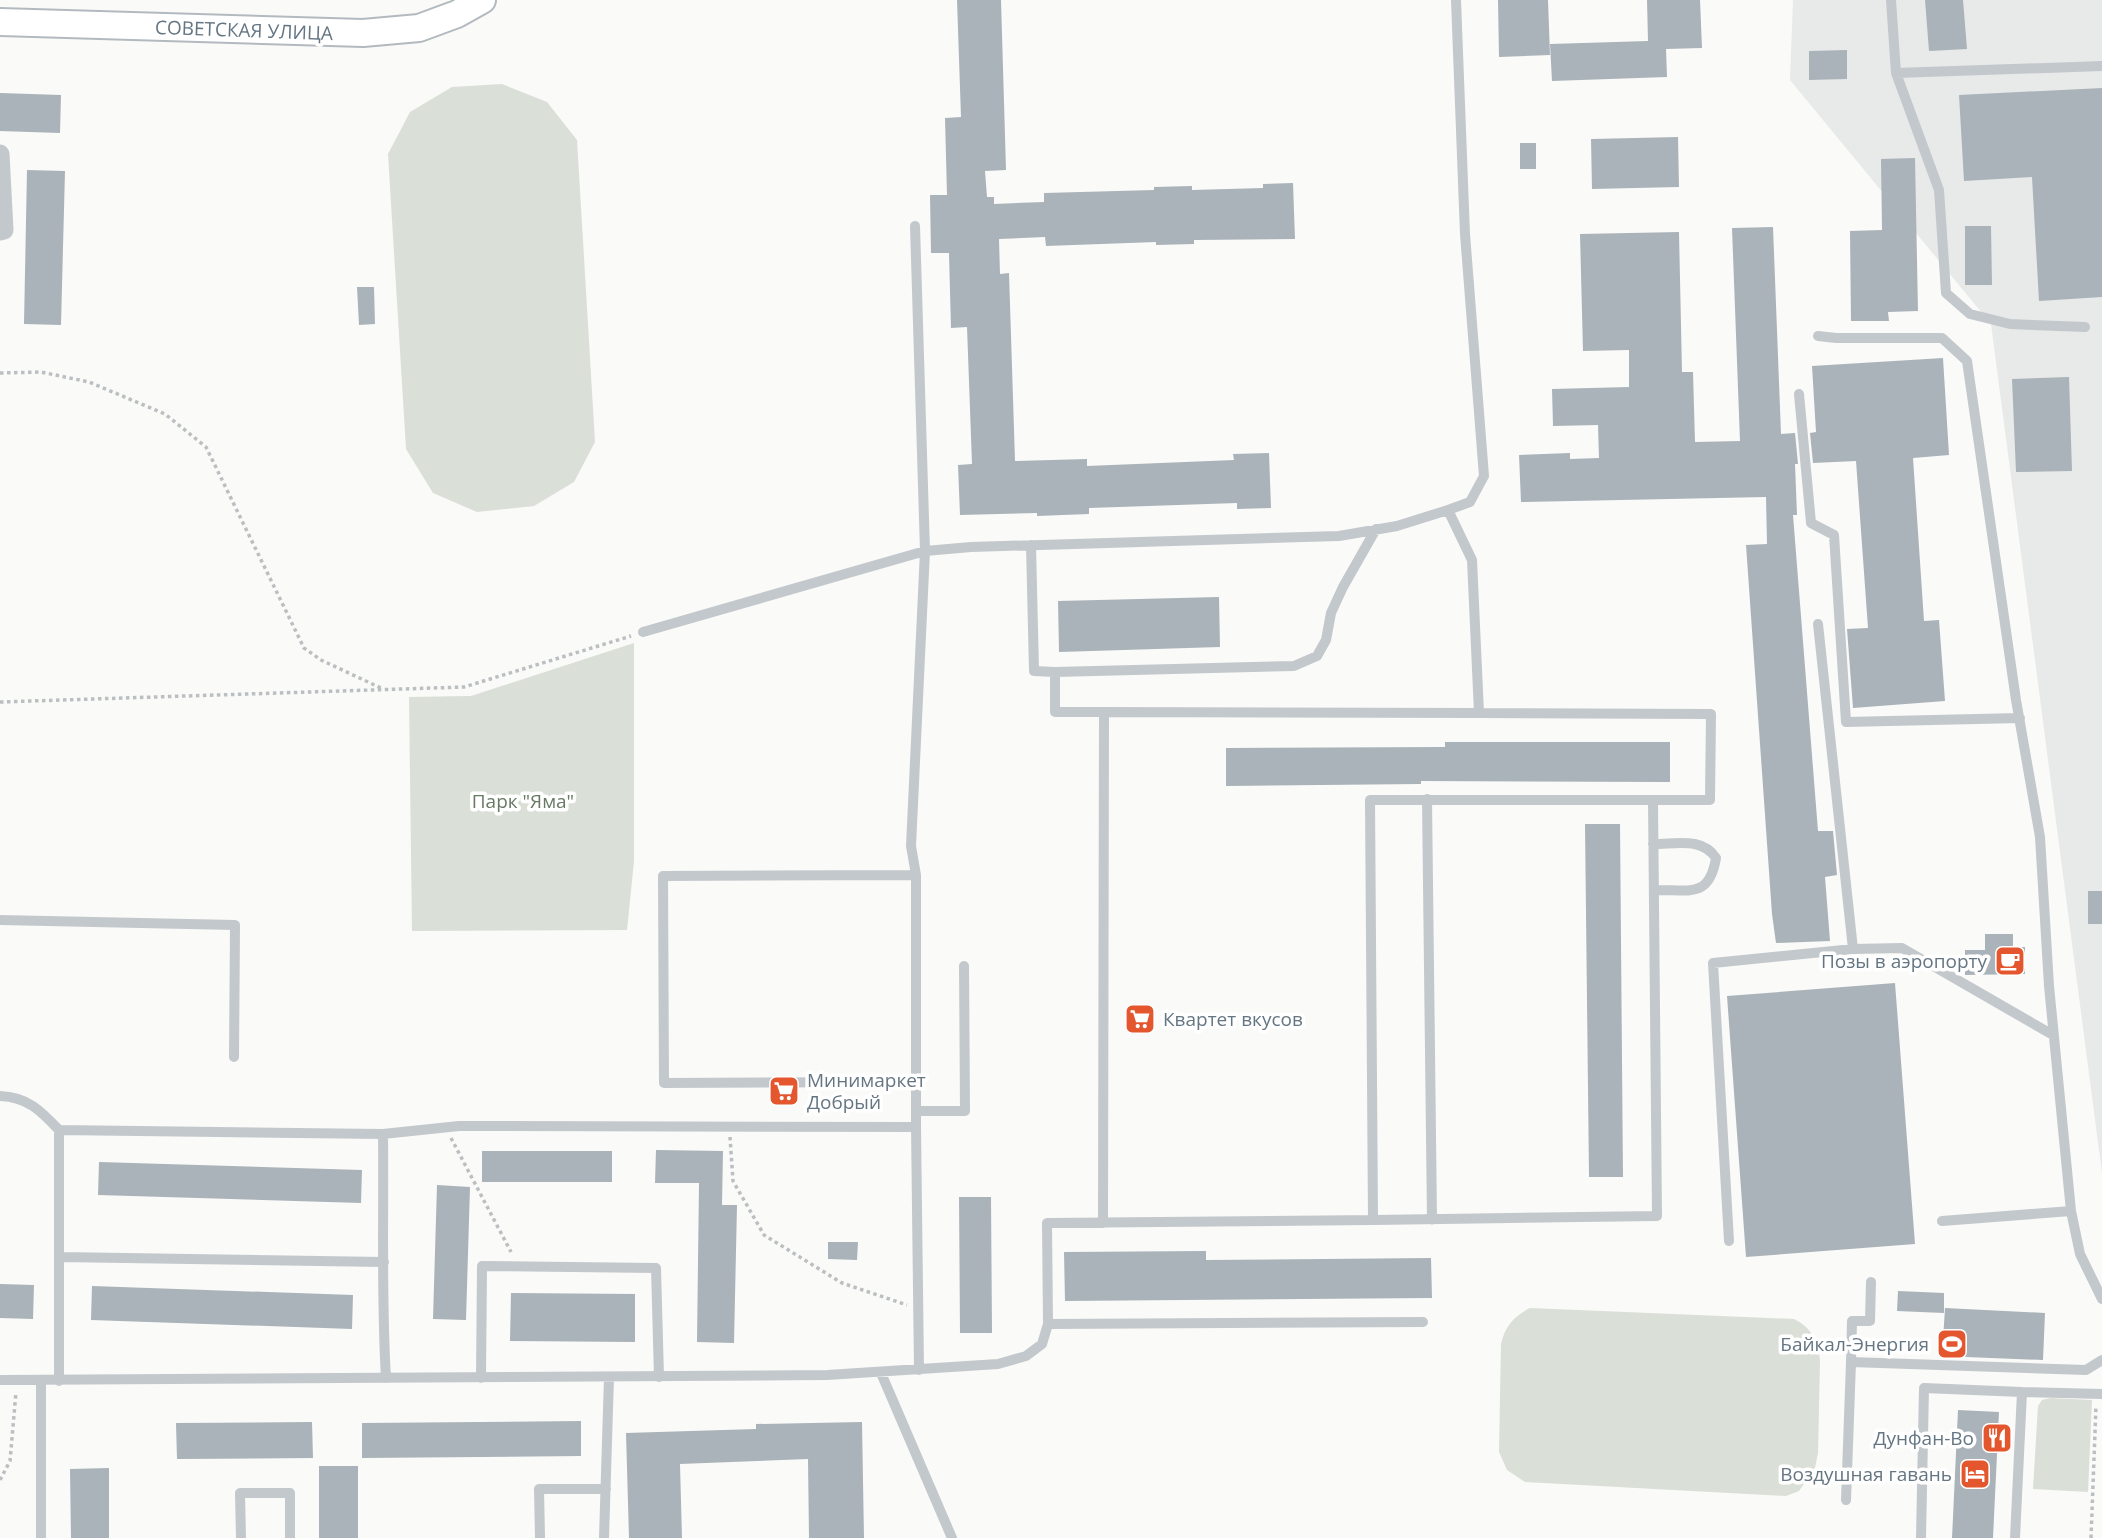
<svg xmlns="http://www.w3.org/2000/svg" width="2102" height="1538" viewBox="0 0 2102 1538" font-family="'Open Sans',sans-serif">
<rect width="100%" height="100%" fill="#fafaf8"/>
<path fill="#e8e9e9" d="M1793,0H2102V1173L1991,324L1790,80Z"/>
<path fill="#dadfd7" d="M502,84L547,102L577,140L595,442L574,482L534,506L477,512L433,493L406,449L388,154L410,112L452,87Z
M634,643V861L627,930L412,931L409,697L471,696Z
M1530,1308L1794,1319C1812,1328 1818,1341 1820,1360L1818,1453L1815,1468L1799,1491L1786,1496L1525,1482L1507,1470L1499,1452L1501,1344C1505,1326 1514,1316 1530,1308Z
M2050,1398L2092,1400L2088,1492L2033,1489L2038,1406L2042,1400Z"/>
<path fill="#aab3b9" d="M957,0H1001L1006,170L985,171L987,197H994V204L1044,202V193L1154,190V187L1192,186V190L1263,188V184L1293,183L1295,239L1194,240V244L1156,245V242L1046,246L1045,237L999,239L1000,274L1009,273L1015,461L1087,459V466L1234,460L1233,454L1269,453L1271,508L1237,509V503L1089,508V514L1037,516V513L960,515L958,465L972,464L967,327L951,328L949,253H931L930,195H947L945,118L961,117Z
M1498,0H1548L1550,55L1499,57Z
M1647,0H1700L1702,48L1666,49L1667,77L1552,81L1550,44L1648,41Z
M1925,0H1963L1967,49L1929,51Z
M1847,50V79L1809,80V51Z
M2102,88V297L2039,301L2032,177L1964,181L1959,95Z
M0,93L61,95L60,133L0,131Z
M1678,137L1679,187L1592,189L1591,139Z
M1520,143H1536V169H1520Z
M1915,158L1918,311L1888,312L1889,321H1851L1850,231L1882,230L1881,159Z
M27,170L65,171L61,325L24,324Z
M1965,226H1991L1992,285H1965Z
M1773,227L1781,434L1795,433L1798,464H1795L1797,515H1793L1818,831H1833L1837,875L1825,877L1830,941L1776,943L1772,914L1746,545L1767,544L1766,497L1521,502L1519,455L1570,453V459L1599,458L1598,425L1553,426L1552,389L1629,387V350L1583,351L1580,234L1679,232L1682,372H1693L1695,442L1740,441L1732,228Z
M357,287H374L375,324L359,325Z
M1943,358L1949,455L1913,458L1924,621L1939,620L1945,701L1853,708L1847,629L1868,628L1856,461L1813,463L1810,433L1816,432L1812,366Z
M2069,377L2072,471L2016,472L2012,379Z
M1219,597L1220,647L1059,652L1058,601Z
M1445,742H1670V782L1421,781V784L1226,786V748L1445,747Z
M1585,824H1620L1623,1177H1589Z
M2088,891H2102V924H2088Z
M1985,934H2013V947H2025V974L1965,975V950H1985Z
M1895,983L1915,1244L1746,1257L1727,996Z
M656,1150L723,1151L722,1205H737L734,1343L697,1342L699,1183H655Z
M482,1151H612V1182H482Z
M99,1162L362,1170L361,1203L98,1195Z
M437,1185L470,1187L466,1320L433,1319Z
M959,1197H991L992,1333H960Z
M828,1242H858L857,1260L828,1259Z
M1206,1251V1260L1431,1258L1432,1298L1065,1301L1064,1252Z
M0,1284L34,1285L33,1319L0,1318Z
M92,1286L353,1295L352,1329L91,1320Z
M1898,1291L1944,1293V1313L1897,1311Z
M511,1293L635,1294V1342L510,1341Z
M1945,1308L2045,1313L2043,1360L1942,1356Z
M1958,1410L1999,1412L1993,1538H1952Z
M581,1421V1456L362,1458V1423Z
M312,1422L313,1458L177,1459L176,1423Z
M862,1422L864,1538H809L808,1459L680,1464L682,1538H629L626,1433L756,1429V1424Z
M319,1466H358V1538H319Z
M109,1468V1538H71L70,1469Z"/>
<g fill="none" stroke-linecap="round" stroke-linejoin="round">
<g stroke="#b3babf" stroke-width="30">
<path id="secondary" d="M0,22L363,33L419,28L457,14L482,0"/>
</g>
<path stroke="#bbbfc2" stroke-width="3.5" stroke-dasharray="3.5 3.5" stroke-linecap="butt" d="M0,373L41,372L89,382L165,414L206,447L304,648L321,660L383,689
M0,702L464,687L631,636
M730,1137L733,1181L764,1235L842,1283L907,1305
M451,1138L511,1252
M0,1480L10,1461L16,1392
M2091,1538L2096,1406"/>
<path stroke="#c3c8cc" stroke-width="10" d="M1891,0L1896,73L2102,66
M1896,73L1939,190L1946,293L1970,314L2010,324L2085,327
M915,226L925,551L911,846L916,875
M1818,336L1836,338H1942L1967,361L2016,700L2040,837L2049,986L2071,1211L2080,1254L2102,1299
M1799,394L1811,523L1834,535L1846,722L2020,718
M1031,545L1034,671L1055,672V712H1104
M1818,624L1853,949
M643,632L925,551L971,547L1339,536L1397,526L1448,510
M1055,672L1294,666L1317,656L1326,640L1331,613L1343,587L1376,529
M1427,799L1432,1220
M1653,844C1677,844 1702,837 1716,858C1709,900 1688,889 1654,890
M0,920L235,925L234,1057
M0,1096C28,1097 41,1111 59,1130V1381
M916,1111H965L964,966
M916,1127L919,1370
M59,1130L383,1134C384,1215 381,1297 386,1378
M383,1134L459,1126L916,1127V875L663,876L664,1083L916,1082
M1373,1220L1657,1216L1653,801
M1942,1221L2071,1211
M1103,1223L1104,712L1479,713
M1729,1241L1713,963L1853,949L1902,948L2053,1035
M59,1257L384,1262
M1048,1324L1423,1322
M1851,1362L1852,1321H1870L1871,1282
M881,1373L952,1538
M481,1378L482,1266L656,1268L659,1377
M0,1380L827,1375L998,1364L1026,1356L1042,1344L1048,1324L1047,1223L1373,1220L1370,800H1710L1711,714L1479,713L1472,560L1448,510L1470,502L1484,476L1465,234L1456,0
M41,1381V1538
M1846,1500L1851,1362L2086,1370L2102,1360
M241,1538L240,1493H290V1538
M540,1538L539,1489H606
M604,1538L609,1377
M1921,1538L1924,1388L2022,1392
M2015,1538L2022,1392L2102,1394"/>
<path stroke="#c3c8cc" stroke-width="19" d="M0,154L4,230L0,231"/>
<use href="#secondary" stroke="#fff" stroke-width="26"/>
</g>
<defs>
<g id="cafe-square" transform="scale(1.575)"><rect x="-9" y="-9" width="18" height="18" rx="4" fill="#e4572e" stroke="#fff"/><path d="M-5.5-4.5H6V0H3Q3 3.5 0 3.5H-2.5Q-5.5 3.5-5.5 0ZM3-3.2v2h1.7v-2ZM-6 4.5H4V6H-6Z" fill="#fff"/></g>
<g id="supermarket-square" transform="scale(1.575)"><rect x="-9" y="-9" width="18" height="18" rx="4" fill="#e4572e" stroke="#fff"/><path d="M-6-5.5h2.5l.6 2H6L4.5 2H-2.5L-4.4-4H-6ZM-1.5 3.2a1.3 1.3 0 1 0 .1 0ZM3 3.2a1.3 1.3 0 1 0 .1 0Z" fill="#fff"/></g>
<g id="stadium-square" transform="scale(1.575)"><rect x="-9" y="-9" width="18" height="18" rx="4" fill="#e4572e" stroke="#fff"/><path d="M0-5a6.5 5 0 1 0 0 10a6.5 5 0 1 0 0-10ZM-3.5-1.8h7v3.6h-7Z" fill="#fff"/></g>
<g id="restaurant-square" transform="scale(1.575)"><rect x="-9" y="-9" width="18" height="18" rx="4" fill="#e4572e" stroke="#fff"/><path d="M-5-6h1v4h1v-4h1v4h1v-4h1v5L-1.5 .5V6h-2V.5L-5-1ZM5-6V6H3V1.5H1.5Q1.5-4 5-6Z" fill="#fff"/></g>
<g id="hotel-square" transform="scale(1.575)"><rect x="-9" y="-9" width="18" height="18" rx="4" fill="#e4572e" stroke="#fff"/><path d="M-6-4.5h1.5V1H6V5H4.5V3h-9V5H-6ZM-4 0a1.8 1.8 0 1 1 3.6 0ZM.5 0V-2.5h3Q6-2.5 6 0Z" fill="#fff"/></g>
</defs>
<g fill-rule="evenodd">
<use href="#cafe-square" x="2010" y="961"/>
<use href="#supermarket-square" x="1140" y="1019"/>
<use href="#supermarket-square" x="784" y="1091"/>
<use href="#stadium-square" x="1952" y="1344"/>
<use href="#restaurant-square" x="1997" y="1438"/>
<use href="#hotel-square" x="1975" y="1474"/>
</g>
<g text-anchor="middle" stroke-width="7" stroke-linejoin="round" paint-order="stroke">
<g font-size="19" fill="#657683" stroke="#fff">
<text transform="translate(244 30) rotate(2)" y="7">СОВЕТСКАЯ УЛИЦА</text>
</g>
<g font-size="19" fill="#687a64" stroke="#fff">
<text x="523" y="808">Парк "Яма"</text>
</g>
<g font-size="19" fill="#657683" stroke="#fff" text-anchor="end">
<text x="1987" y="968">Позы в аэропорту</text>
<text x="1163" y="1026" text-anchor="start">Квартет вкусов</text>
<text x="807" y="1087" text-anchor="start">Минимаркет<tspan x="807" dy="22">Добрый</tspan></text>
<text x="1929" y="1351">Байкал-Энергия</text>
<text x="1974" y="1445">Дунфан-Во</text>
<text x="1952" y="1481">Воздушная гавань</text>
</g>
</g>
</svg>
